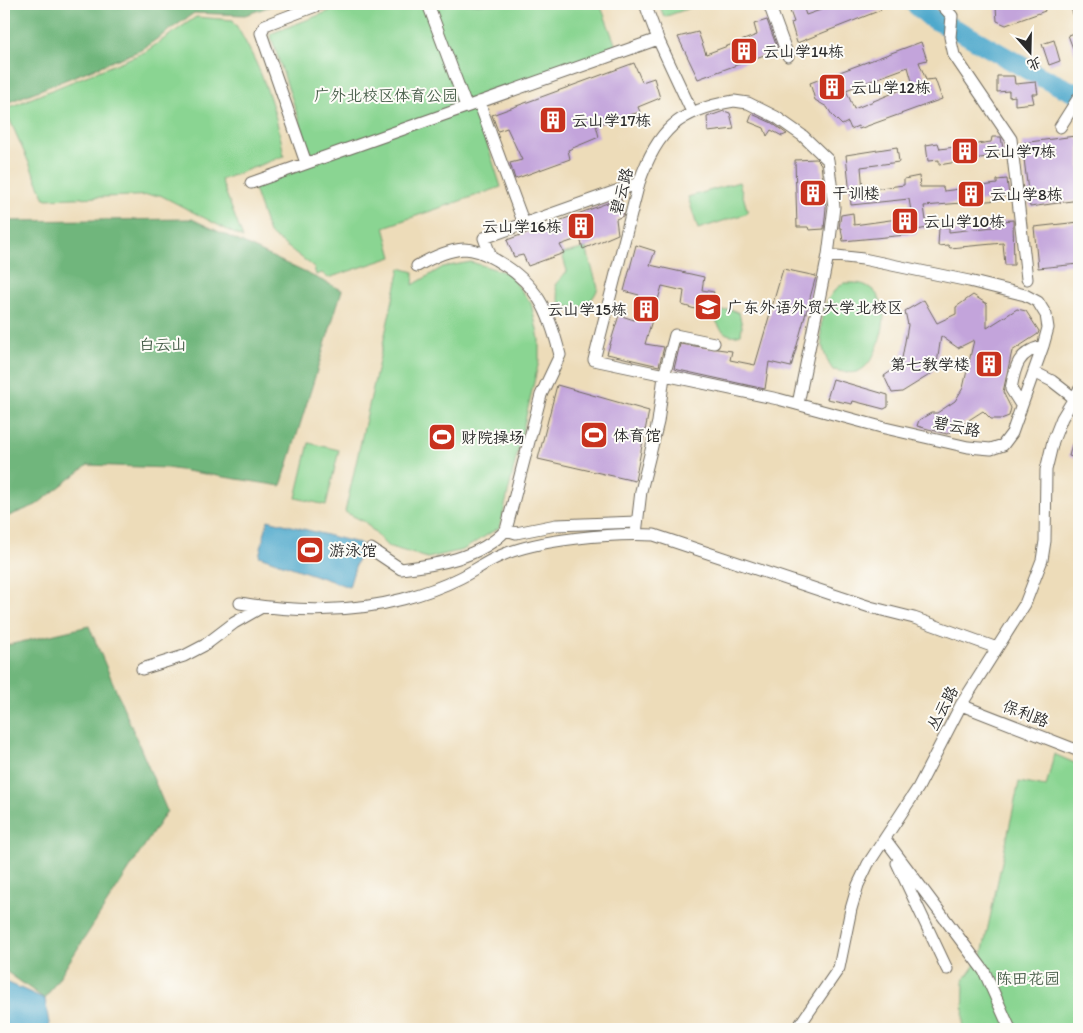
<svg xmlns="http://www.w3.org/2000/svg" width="1083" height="1033" viewBox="0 0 1083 1033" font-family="Itim,'LXGW WenKai TC',sans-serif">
<rect width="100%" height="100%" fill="#fdfcf7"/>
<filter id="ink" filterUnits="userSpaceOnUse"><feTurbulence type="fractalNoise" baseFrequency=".02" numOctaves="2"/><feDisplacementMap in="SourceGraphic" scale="10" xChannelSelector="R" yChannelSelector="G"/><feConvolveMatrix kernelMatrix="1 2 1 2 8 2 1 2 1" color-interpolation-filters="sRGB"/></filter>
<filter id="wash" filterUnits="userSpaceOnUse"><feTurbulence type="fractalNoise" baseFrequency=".0096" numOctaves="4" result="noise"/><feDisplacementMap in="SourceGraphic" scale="20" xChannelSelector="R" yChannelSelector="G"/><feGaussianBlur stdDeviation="1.12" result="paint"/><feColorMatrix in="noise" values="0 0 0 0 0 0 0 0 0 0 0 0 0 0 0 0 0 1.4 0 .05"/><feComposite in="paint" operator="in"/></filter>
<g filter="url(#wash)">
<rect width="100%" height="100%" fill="#eddcb9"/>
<path fill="#8ad592" stroke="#5a805e" d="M348,4H600L616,46L476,109L501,187L384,227L392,257L328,278L322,273L316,275L314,267L269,233L254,189L311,155L270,34Z
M659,4H701L664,17Z
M196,17L233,20C260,65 275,103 284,156L221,180L243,238L160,195L45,199L5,109L145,52Z
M739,182L748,213L698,229L688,197Z
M586,248L598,288C591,306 577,313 560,303L555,285L567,271L562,254Z
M471,262L508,273L531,303L539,339V361L500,527L463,550L428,558L387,546L365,522L345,512L400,268L414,272L413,285L443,267Z
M844,283C853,283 862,282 870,288C878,292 884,307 884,315C884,332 874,368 856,372C849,374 840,371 833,370C815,346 816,299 844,283Z
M730,309L739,313L742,326L741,334C727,339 719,330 715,317L719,312Z
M309,443L339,450L326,505L296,498Z
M1054,754L1079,765V1029H963L964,980L982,955L1019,782L1046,787Z"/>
<path fill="#6fb67c" stroke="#4d7054" d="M4,4H277L245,15L194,13L141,50L4,104Z
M192,219L342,290L281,486L167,468L88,465L36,505L4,518V221Z
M89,626L167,811L45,999L4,970V646Z"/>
<path fill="#4fa9cc" stroke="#3d6a7c" d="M268,520L362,544L349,587L259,556Z
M4,981L45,999L50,1029H4Z"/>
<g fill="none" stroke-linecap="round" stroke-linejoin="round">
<path stroke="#4fa9cc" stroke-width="20" d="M915,4L931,18L965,34L1039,76L1079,95"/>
</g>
<g id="blocks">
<path fill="#c3a4db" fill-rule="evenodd" d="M838,4H878L881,10L797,43L791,23L794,22L790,11L803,6L806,15Z
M1005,4H1043L1045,11L1006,25L997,21L996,7Z
M767,20L778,50L698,79L678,37L698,32L706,54L757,35L754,24Z
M1079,31V62H1078L1068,35Z
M1054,40L1060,61L1049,65L1042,44Z
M921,42L927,60L919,62L926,80L935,79L942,99L859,129L858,126L851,129L848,122L842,125L832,115L827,107L815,100L810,83ZM908,67L913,85L854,109L846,90Z
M634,63L642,82L654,78L660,98L638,107L640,112L596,125L599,137L568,150L570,159L515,179L510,163L522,160L507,128L498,131L492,115Z
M997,76H1014L1015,84L1036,82L1038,94H1032L1034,103L1015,105V96L1009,97V91L997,92Z
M724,111L730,113L734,129L708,132L707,117Z
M752,114L772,123L787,134L782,136L771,130L767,136L764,128L749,122Z
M1075,136L1079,140V200L1030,207L1022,143Z
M992,137H1001L1004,154L939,165V160L928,161L926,145L938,143L940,149L991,142Z
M897,147L899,162L861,167L863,190L904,185V179L919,176L920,187H943L944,191L997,184V180L1007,179L1009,196L1000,197V200L924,206L927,228L917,230V234L843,241L841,228H839L841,215L853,213L854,225L912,217L909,199L851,205L846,155Z
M816,159L821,164L826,207L824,229L809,230L808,227H797L795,160Z
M621,198L624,212L623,216L616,219L618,234L583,249L580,238L560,245L564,253L528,266L523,255L514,257L507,240Z
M1013,220L1014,265H1005L1003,243L950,248L948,245L938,246L939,228L949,227V232L1002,226V221Z
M1079,222V264L1038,268L1034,227Z
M636,245L655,251L650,265L704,277L702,290L714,292L708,313L682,305L684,291L662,286L645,344L664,347L659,366L607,354L619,315L634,320L639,295L624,291Z
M783,269L816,276L791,367L769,362L765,389L674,369L680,344L732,351L730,360L755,365Z
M973,295L987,304V328L1017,309L1026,311L1039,331L1038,334L1012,351L1003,392L1011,408L1009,416L1001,419H991L983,411L947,434L917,426L919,420L931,413H937L955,401L963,388L974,340L958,348L941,336L937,364L931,374L902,392L892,393L884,376L901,364L908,325L905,311L924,300L937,323L956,314V307Z
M833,379L888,395V407L884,409L853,401L852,404L827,399Z
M557,385L649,411L635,481L538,459Z
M1076,429H1079V459L1069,456Z"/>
</g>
</g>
<g filter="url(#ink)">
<use href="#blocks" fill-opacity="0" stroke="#6f695d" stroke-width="1"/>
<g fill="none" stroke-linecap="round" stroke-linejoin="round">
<g stroke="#6f695d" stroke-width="13">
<path id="minor" d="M428,4L466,106
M645,4L658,39L692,112
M769,4L788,56
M941,4L952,16L950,37L954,55L1011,139L1027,279
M1076,4L1079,13
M734,101L748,103L776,117L803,136L828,160L834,207L828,255L863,259L969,281L1025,295L1038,302L1046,315L1048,328L1043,346L1012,433L1003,445L991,449L968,447L885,428L778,399L594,360L639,183C657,130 679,110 734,101Z
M479,102L524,224
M1060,127L1079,97
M306,163L261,33L265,25L321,4
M251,183L658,39
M491,257L484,238L639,183
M1034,372L1052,381L1074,398
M798,404L828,255
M1021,405L1011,389C1015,366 1018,352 1043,346
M506,530L516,533L556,525L637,522
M636,534L641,491L658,422L664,376L675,335L714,343
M371,549L401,569C436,565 480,558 506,530L541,395L560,355C549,311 537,283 496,260C486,254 475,249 464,249C447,250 431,258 417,266
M240,603C292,612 351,613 403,599C422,594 442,587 460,578C474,571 486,562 500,556C538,539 612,533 654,535L870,607L914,618L997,648
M142,669L184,656L205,645L234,623L262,607
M961,705L1079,751
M885,839L984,971L1010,1029
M897,863L947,969
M797,1029L839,968L851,909L858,885L868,864L918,788L961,705L1025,604L1042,560L1045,541L1046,470L1053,441L1062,418L1079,390"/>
</g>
<use href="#minor" stroke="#fff" stroke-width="11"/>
</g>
</g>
<defs>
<g id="building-square" transform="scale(1.4375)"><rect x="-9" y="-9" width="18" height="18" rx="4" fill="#c8321e" stroke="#fdfcf7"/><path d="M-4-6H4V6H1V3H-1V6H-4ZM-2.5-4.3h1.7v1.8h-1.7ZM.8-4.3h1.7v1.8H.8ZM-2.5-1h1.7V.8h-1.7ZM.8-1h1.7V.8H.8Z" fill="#fff"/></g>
<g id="university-square" transform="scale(1.4375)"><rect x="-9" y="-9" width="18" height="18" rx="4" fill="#c8321e" stroke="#fdfcf7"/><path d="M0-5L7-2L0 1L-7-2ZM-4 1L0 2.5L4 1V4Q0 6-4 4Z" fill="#fff"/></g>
<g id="stadium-square" transform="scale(1.4375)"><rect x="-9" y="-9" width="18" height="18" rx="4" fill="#c8321e" stroke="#fdfcf7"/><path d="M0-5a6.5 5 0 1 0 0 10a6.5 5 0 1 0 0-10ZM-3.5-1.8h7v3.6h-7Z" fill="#fff"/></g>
</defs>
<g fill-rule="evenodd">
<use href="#building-square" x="744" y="51"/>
<use href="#building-square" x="832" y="87"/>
<use href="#building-square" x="553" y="120"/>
<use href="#building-square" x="965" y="151"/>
<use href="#building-square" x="813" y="193"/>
<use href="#building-square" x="971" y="194"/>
<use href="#building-square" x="905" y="221"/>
<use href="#building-square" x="581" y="226"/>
<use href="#university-square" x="708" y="307"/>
<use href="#building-square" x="646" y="309"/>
<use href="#building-square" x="989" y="364"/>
<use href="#stadium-square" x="594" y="435"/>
<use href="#stadium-square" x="442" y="437"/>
<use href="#stadium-square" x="310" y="550"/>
</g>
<g text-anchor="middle" stroke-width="4" stroke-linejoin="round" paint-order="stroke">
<g font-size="16" fill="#2b2b2b" stroke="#fdfcf7" text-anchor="start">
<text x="763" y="57">云山学14栋</text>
<text x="851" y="93">云山学12栋</text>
<text x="572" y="126">云山学17栋</text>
<text x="984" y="157">云山学7栋</text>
<text x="832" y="199">干训楼</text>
<text x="990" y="200">云山学8栋</text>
<text x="924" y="227">云山学10栋</text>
<text x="562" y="232" text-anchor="end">云山学16栋</text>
<text x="727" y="313">广东外语外贸大学北校区</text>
<text x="627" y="315" text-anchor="end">云山学15栋</text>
<text x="970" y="370" text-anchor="end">第七教学楼</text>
<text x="613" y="441">体育馆</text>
<text x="461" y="443">财院操场</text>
<text x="329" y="556">游泳馆</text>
</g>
<g font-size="16" fill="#485e4a" stroke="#fdfcf7">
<text x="386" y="101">广外北校区体育公园</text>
<text x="163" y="350">白云山</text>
<text x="1028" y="984">陈田花园</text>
</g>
<g font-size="16" fill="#2b2b2b" stroke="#fdfcf7">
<text transform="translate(621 191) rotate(-75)" y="6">碧云路</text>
<text transform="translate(957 426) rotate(12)" y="6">碧云路</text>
<text transform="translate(942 708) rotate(-62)" y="6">丛云路</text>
<text transform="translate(1026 713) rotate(21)" y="6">保利路</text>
</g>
</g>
<rect width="1083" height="1033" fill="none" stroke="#fdfcf7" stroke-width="20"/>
<g transform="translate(1030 52) rotate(160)" stroke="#fdfcf7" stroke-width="4" paint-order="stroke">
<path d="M0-4L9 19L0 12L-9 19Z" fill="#2b2b2b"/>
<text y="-8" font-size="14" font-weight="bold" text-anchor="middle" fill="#2b2b2b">北</text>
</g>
</svg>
